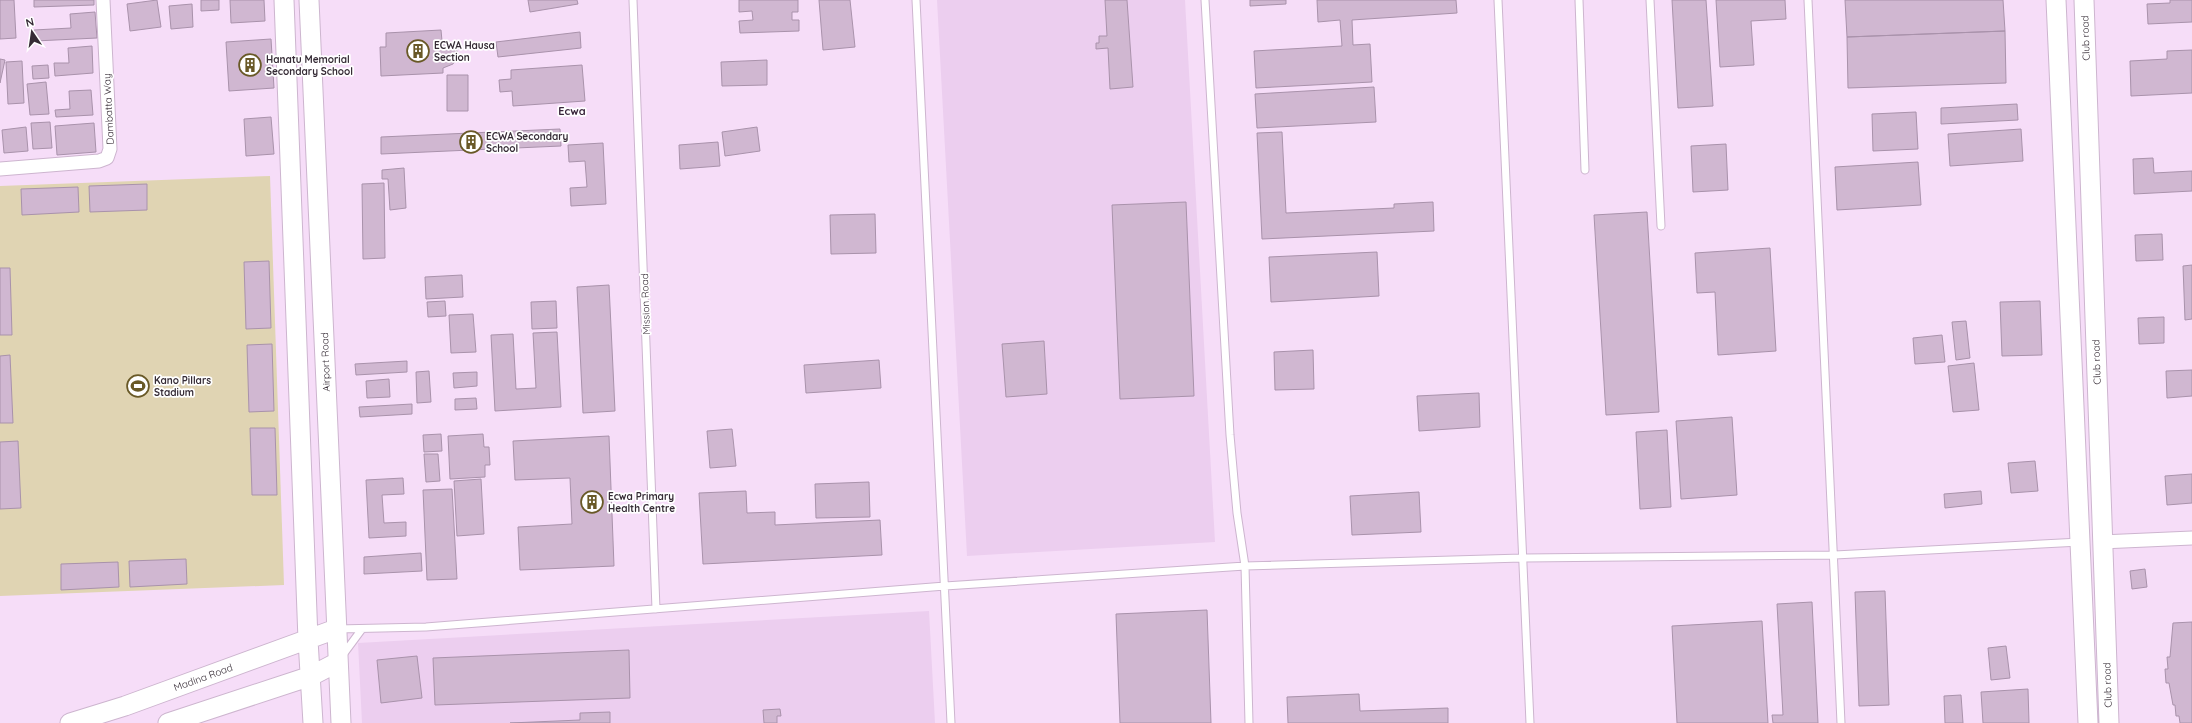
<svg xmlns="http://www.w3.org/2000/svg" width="2192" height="723" viewBox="0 0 2192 723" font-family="Quicksand,sans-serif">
<rect width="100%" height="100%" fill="#f6ddf8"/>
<path fill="#ecceef" d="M937,0H1185L1215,542L967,556Z
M929,611L935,723H362L358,643Z"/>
<path fill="#e0d4b3" d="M270,176L284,585L0,596V186Z"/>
<path fill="#d0b7d1" stroke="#a992ab" d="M0,0H14L16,38L0,39Z
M34,0H94V5L34,7Z
M157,0L161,27L130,31L127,4Z
M201,0H219V10L201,11Z
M230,0H264L265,21L231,23Z
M528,0H577L578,4L530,12Z
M739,0H798V12H792V20H799V31L740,33L739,21L753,20L752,11L739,12Z
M819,0H850L855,47L823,50Z
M1105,0H1127L1133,87L1110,89L1108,48L1096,49V43H1099V36H1107Z
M1250,0H1286V4L1250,6Z
M1317,0H1456L1457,13L1352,20L1353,45L1370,44L1372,82L1256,88L1254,51L1342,46L1340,20L1318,22Z
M1672,0H1706L1713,106L1678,108Z
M1716,0H1785L1786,19L1751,21L1754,65L1720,67Z
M1845,0H2003L2005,31L1847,37Z
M2170,0H2192V22L2148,24L2147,4L2170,3Z
M192,4L193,27L171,29L169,6Z
M95,12L97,38L35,41L34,30L71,28L70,14Z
M441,30L442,41L454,43L458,54L453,64L443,68V73L381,76L380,47H386V33Z
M2005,31L2006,83L1848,88L1847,37Z
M580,32L581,48L498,57L496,42Z
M271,39L274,88L229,91L226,42Z
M92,46L93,73L55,76L54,63H69L68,48Z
M2192,50V93L2131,96L2130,61L2167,59V51Z
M0,59L5,60L0,83Z
M767,60V85L722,86L721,62Z
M22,61L24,103L8,104L6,62Z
M48,65L49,78L33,79L32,66Z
M582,65L585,101L513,106L512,91L500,92L499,80L511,79V70Z
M447,75H468V111H447Z
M46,82L49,114L30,115L27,84Z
M1374,87L1376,122L1257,128L1255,94Z
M91,90L93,115L56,117L55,110L70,109L69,91Z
M2017,104L2018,120L1941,124V108Z
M1916,112L1918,149L1873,151L1872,114Z
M271,117L274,154L246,156L244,119Z
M50,122L52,148L33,149L31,123Z
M94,123L96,152L57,155L55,126Z
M26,127L28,151L4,153L2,130Z
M757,127L760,151L725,156L722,132Z
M560,129L561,146L381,154V137Z
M2021,129L2023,161L1950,166L1948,134Z
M1282,132L1286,213L1394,208V204L1433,202L1434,231L1262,239L1257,133Z
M718,142L720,166L680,169L679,145Z
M603,143L606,204L571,206L570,188L587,187L585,161L569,162L568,145Z
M1726,144L1728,190L1693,192L1691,146Z
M2153,158L2154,173L2192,171V191L2134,194L2133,159Z
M1918,162L1921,205L1837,210L1835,167Z
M404,168L406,208L390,210L388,179H382V170Z
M384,183L385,258L363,259L362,184Z
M147,184V210L90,212L89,186Z
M78,187L79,212L22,215L21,189Z
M1186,202L1194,396L1120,399L1112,205Z
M1647,212L1659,412L1606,415L1594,215Z
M875,214L876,253L831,254L830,215Z
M2162,234L2163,260L2136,261L2135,235Z
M1770,248L1776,351L1718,355L1715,292L1697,293L1695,253Z
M1377,252L1379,296L1271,302L1269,257Z
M269,261L271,328L246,329L244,262Z
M2192,265V319L2185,320L2183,266Z
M0,268H10L12,335H0Z
M462,275L463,297L426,299L425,277Z
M609,285L615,411L583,413L577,287Z
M445,301L446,316L428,317L427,302Z
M556,301L557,328L532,329L531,302Z
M2040,301L2042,355L2002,356L2000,302Z
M473,314L476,352L451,353L449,315Z
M2164,317V343L2139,344L2138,318Z
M1966,321L1970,358L1956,360L1952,322Z
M557,332L561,407L495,411L491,335L513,334L516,389L536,388L533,333Z
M1942,335L1945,362L1915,364L1913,338Z
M1044,341L1047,394L1006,397L1002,344Z
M272,344L274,411L249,412L247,345Z
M1313,350L1314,389L1275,390L1274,352Z
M10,355L13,423H0V356Z
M879,360L881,388L806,393L804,365Z
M407,361V372L356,375L355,364Z
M1974,363L1979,410L1953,412L1948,366Z
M2192,370V396L2167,398L2166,371Z
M429,371L431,402L417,403L416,372Z
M477,372V386L454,388L453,373Z
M389,379L390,397L367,398L366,381Z
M1479,393L1480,427L1419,431L1417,396Z
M476,398L477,409L455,410V399Z
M412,404V414L360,417L359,407Z
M1732,417L1737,495L1681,499L1676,421Z
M250,428H275L277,495H252Z
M732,429L736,466L710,468L707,431Z
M1667,430L1671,507L1640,509L1636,432Z
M441,434L442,451L424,452L423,435Z
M483,434L484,447H489L490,465H485V477L450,479L448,436Z
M609,436L614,566L520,570L518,527L572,524L570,478L515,480L513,441Z
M18,441L21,508L0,509V442Z
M424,454H438L440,481L426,482Z
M2035,461L2038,491L2011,493L2008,463Z
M2192,474V503L2167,505L2165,476Z
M403,478L404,494L382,495L384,523L406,522V536L369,538L366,480Z
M481,479L484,534L457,536L454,481Z
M869,482L870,517L816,518L815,484Z
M452,489L457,579L427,580L423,490Z
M746,491L747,513L775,512V525L880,520L882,555L703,564L699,493Z
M1981,491L1982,504L1945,508L1944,494Z
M1419,492L1421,532L1352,535L1350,496Z
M421,553L422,571L364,574V557Z
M186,559L187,584L130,587L129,561Z
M118,562L119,587L61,590V564Z
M2145,569L2147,587L2132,589L2130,571Z
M1885,591L1889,705L1859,706L1855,592Z
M1812,602L1818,723H1773L1772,715H1783L1777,604Z
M1207,610L1211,723H1120L1116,614Z
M1762,621L1768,723H1677L1672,626Z
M2192,622V723H2180L2179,716H2176L2175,705H2173L2169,683H2166L2165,669H2168L2167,657H2170L2173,623Z
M2006,646L2010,678L1991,680L1988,648Z
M629,650L630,698L435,705L433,658Z
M417,656L422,698L381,703L377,660Z
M2028,689L2029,723H1983L1981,692Z
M1359,694L1360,711L1448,708V723H1288L1287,697Z
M1961,695L1963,723H1945L1944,696Z
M780,709L781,716H777V723H764L763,710Z
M610,712V723H510L580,720V713Z"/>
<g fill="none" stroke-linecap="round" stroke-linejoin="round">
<g stroke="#cdb5cf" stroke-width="9">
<path id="lane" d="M633,0L656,609
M916,0L951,723
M1205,0L1230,435L1237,513L1245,566L1249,723
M1498,0L1530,723
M1579,0L1585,170
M1650,0L1661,226
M1808,0L1841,723
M337,629L426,627L945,586L1245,566L1522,558L1835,555L2080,542
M342,656L362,629"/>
</g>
<g stroke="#cdb5cf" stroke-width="15">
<path id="street" d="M0,169L99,161L107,158L110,149L103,0
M2101,542L2192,538"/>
</g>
<g stroke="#cdb5cf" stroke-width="21">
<path id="secondary" d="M284,0L308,640L313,723
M309,0L341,723
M2056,0L2088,723
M2084,0L2109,723
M70,723L125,706L336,629
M168,723L311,676L338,662"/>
</g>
<use href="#lane" stroke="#fff" stroke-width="7"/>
<use href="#street" stroke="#fff" stroke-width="13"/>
<use href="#secondary" stroke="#fff" stroke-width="19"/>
</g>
<defs>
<g id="building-ring" transform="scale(1.15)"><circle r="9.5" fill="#fff" stroke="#695927" stroke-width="1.5"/><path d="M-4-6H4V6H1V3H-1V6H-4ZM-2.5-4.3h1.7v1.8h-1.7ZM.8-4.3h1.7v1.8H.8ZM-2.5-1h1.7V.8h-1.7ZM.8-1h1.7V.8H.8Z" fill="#695927"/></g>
<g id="stadium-ring" transform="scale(1.15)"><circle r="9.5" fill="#fff" stroke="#695927" stroke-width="1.5"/><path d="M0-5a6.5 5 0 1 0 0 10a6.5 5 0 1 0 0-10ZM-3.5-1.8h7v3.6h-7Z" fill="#695927"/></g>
</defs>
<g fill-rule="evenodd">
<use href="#building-ring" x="418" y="51"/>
<use href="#building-ring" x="250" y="65"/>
<use href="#building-ring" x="471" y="142"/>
<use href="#stadium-ring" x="138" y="386"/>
<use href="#building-ring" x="592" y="502"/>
</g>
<g text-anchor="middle" stroke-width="3.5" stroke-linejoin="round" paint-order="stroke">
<g font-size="10" fill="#352b35" stroke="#fff">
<text transform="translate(2085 38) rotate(-92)" y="4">Club road</text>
<text transform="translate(108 109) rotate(-93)" y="4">Dambatta Way</text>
<text transform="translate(645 304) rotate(-92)" y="4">Mission Road</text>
<text transform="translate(325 362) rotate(-92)" y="4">Airport Road</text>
<text transform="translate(2096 362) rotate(-92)" y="4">Club road</text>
<text transform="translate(203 677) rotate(-20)" y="4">Madina Road</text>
<text transform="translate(2107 685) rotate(-92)" y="4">Club road</text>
</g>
<g font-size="10" font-weight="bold" fill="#352b35" stroke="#fff" text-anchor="start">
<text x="434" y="49">ECWA Hausa<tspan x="434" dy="12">Section</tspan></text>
<text x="266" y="63">Hanatu Memorial<tspan x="266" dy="12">Secondary School</tspan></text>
<text x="486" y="140">ECWA Secondary<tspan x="486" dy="12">School</tspan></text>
<text x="154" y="384">Kano Pillars<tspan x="154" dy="12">Stadium</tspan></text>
<text x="608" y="500">Ecwa Primary<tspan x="608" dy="12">Health Centre</tspan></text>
</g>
<g font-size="11" font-weight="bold" fill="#38253a" stroke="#fff">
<text x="572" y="115">Ecwa</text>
</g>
</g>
<g transform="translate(32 32) rotate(347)" stroke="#ffffff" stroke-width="3" paint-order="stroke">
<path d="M0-3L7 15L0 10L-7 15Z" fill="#352b35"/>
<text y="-6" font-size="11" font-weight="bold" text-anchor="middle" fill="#352b35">N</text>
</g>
</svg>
